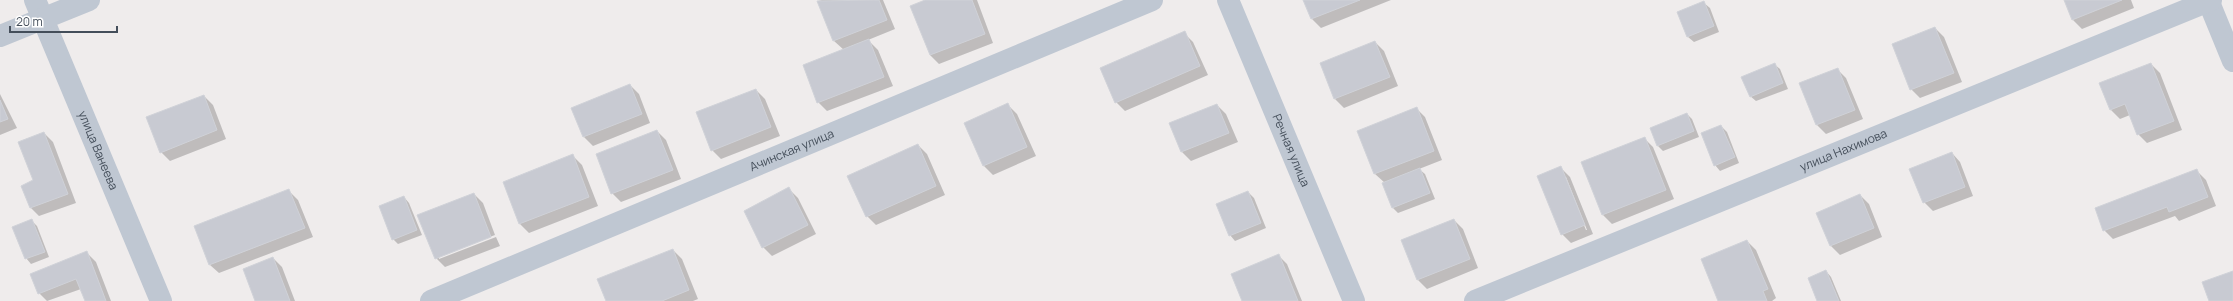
<svg xmlns="http://www.w3.org/2000/svg" width="2233" height="301" viewBox="0 0 2233 301" font-family="Manrope,sans-serif">
<rect width="100%" height="100%" fill="#efecec"/>
<path fill="#0003" fill-rule="evenodd" d="M822,0H883L895,29L868,40L878,50L893,86L827,111L818,102L844,50L834,41L818,1Z
M928,0H977L993,43L939,64L930,55Z
M1304,0H1391L1321,28L1312,19Z
M2065,0H2131L2134,8L2082,29L2073,20Z
M1704,3L1710,8L1719,32L1694,42L1688,37L1678,13Z
M1935,28L1944,37L1962,82L1920,98L1911,89Z
M1184,33L1193,42L1208,75L1125,111L1116,102Z
M1375,42L1384,51L1398,86L1344,108L1335,99Z
M1774,64L1780,69L1788,89L1756,101L1750,96Z
M2151,64L2160,73L2182,130L2147,143L2138,134L2130,115L2120,119L2111,110L2101,83Z
M1837,69L1846,78L1863,119L1826,134L1817,125L1801,83Z
M630,85L639,94L650,123L593,146L584,137L573,108Z
M756,90L765,99L780,136L721,159L712,150Z
M0,94L17,128L0,135Z
M204,96L213,105L226,139L170,161L161,152Z
M1008,105L1017,114L1036,156L993,175L984,166L965,123Z
M1217,105L1226,114L1238,142L1191,161L1182,152L1171,123Z
M1416,108L1425,117L1442,160L1419,169L1425,174L1435,199L1398,213L1393,208L1385,183L1375,174L1358,132Z
M1687,114L1692,119L1699,137L1663,151L1658,146L1651,128Z
M1721,126L1727,132L1739,163L1720,171L1715,165Z
M657,131L666,140L681,179L621,202L612,193Z
M44,133L53,142L76,203L39,216L30,207Z
M1644,138L1653,147L1674,199L1612,224L1603,215L1582,163Z
M918,145L927,154L945,195L876,225L867,216Z
M1952,153L1960,162L1973,196L1933,211L1924,202Z
M573,156L582,165L598,206L529,233L520,224L504,183Z
M1561,168L1570,177L1593,234L1571,243L1562,234ZM1564,177H1566L1587,230H1586Z
M2197,171L2206,180L2216,206L2179,221L2175,216L2113,239L2104,230Z
M789,189L798,198L816,234L772,256L763,247Z
M289,191L298,200L313,237L219,273L210,265Z
M1248,192L1254,198L1266,228L1235,241L1230,235Z
M474,194L483,203L495,235L439,256V259L496,237L500,246L445,267L436,258Z
M1860,195L1869,204L1882,237L1840,255L1831,246L1818,213Z
M404,197L409,203L422,235L398,244L393,239Z
M31,220L37,226L49,257L31,264L26,258Z
M1454,220L1463,229L1478,268L1427,289L1418,280L1402,240Z
M1747,241L1756,250L1776,298L1772,301H1719Z
M673,250L682,259L698,299L693,301H607Z
M87,253L96,262L111,301H86L81,289L47,301L39,293Z
M1278,255L1287,264L1302,301H1243Z
M273,258L282,267L295,301H257Z
M1826,271L1831,277L1841,301H1819Z"/>
<path fill="#c8cad2" stroke="#d0d2d8" d="M879,0L887,20L833,41L817,1Z
M925,0H972L985,34L930,55L910,6Z
M1303,0H1360L1311,19Z
M2064,0H2122L2072,20Z
M1704,1L1714,26L1687,37L1677,12Z
M1935,27L1954,73L1910,90L1892,44Z
M1185,31L1200,66L1115,103L1100,68Z
M869,39L884,77L817,103L803,65Z
M1375,41L1390,77L1334,99L1320,63Z
M1775,63L1783,83L1750,97L1741,77Z
M2151,63L2174,121L2137,135L2125,104L2110,110L2099,83Z
M1838,68L1855,110L1816,125L1799,83Z
M630,84L642,114L583,137L571,108Z
M756,89L771,127L711,151L696,112Z
M204,95L217,130L160,153L146,117Z
M0,100L8,119L0,122Z
M1008,103L1027,147L983,166L964,123Z
M1217,104L1229,133L1181,152L1169,123Z
M1417,107L1434,151L1374,174L1357,131Z
M1687,113L1694,131L1657,146L1650,128Z
M1721,125L1735,157L1714,166L1701,133Z
M657,130L673,170L611,194L596,154Z
M44,132L68,194L30,208L21,186L33,180L18,142Z
M1645,137L1666,190L1602,215L1581,162Z
M918,144L936,186L866,217L847,176Z
M1952,152L1965,187L1923,203L1909,169Z
M573,154L589,197L519,224L503,182Z
M1561,166L1585,225L1561,235L1537,176Z
M1420,168L1430,193L1392,208L1382,183Z
M2197,169L2208,197L2169,212L2167,207L2103,231L2095,208Z
M789,187L808,225L762,248L744,211Z
M289,189L305,228L209,265L194,226Z
M1248,191L1261,223L1229,236L1216,204Z
M474,193L491,237L435,259L417,215Z
M1860,194L1874,228L1830,246L1816,213Z
M404,196L417,230L392,240L379,206Z
M32,219L45,252L25,259L12,227Z
M1454,219L1470,259L1417,280L1401,240Z
M1747,240L1768,289L1763,291L1767,301H1718L1701,259Z
M673,249L689,290L662,301H606L597,279Z
M87,251L106,301H85L76,279L38,294L30,274Z
M1279,254L1298,301H1242L1231,274Z
M273,257L290,301H255L243,269Z
M1826,270L1839,301H1817L1808,278Z
M2233,271V301H2209L2202,282Z"/>
<g fill="none" stroke-linecap="round" stroke-linejoin="round">
<g stroke="#bfc7d2" stroke-width="22">
<path id="s1" d="M35,0L161,301"/>
<path id="s2" d="M1228,0L1354,301"/>
<path d="M2208,0L2233,61"/>
<path d="M0,36L89,0"/>
<path id="s3" d="M431,301L1152,0"/>
<path id="s4" d="M1475,301L2211,0"/>
</g>
</g>
<g text-anchor="middle" stroke-width="3.5" stroke-linejoin="round" paint-order="stroke">
<g font-size="12" fill="#444e5a" stroke="#fff">
<text dy="4" stroke="none"><textPath href="#s3" startOffset="391">Ачинская улица</textPath></text>
<text dy="4" stroke="none"><textPath href="#s2" startOffset="163">Речная улица</textPath></text>
<text dy="4" stroke="none"><textPath href="#s1" startOffset="163">улица Ванеева</textPath></text>
<text dy="4" stroke="none"><textPath href="#s4" startOffset="398">улица Нахимова</textPath></text>
</g>
</g>
<path d="M10 26v6h107v-6" fill="none" stroke="#444e5a" stroke-width="2"/>
<text x="16" y="26" font-size="12" fill="#444e5a" stroke="#ffffff" stroke-width="3" paint-order="stroke">20 m</text>
</svg>
